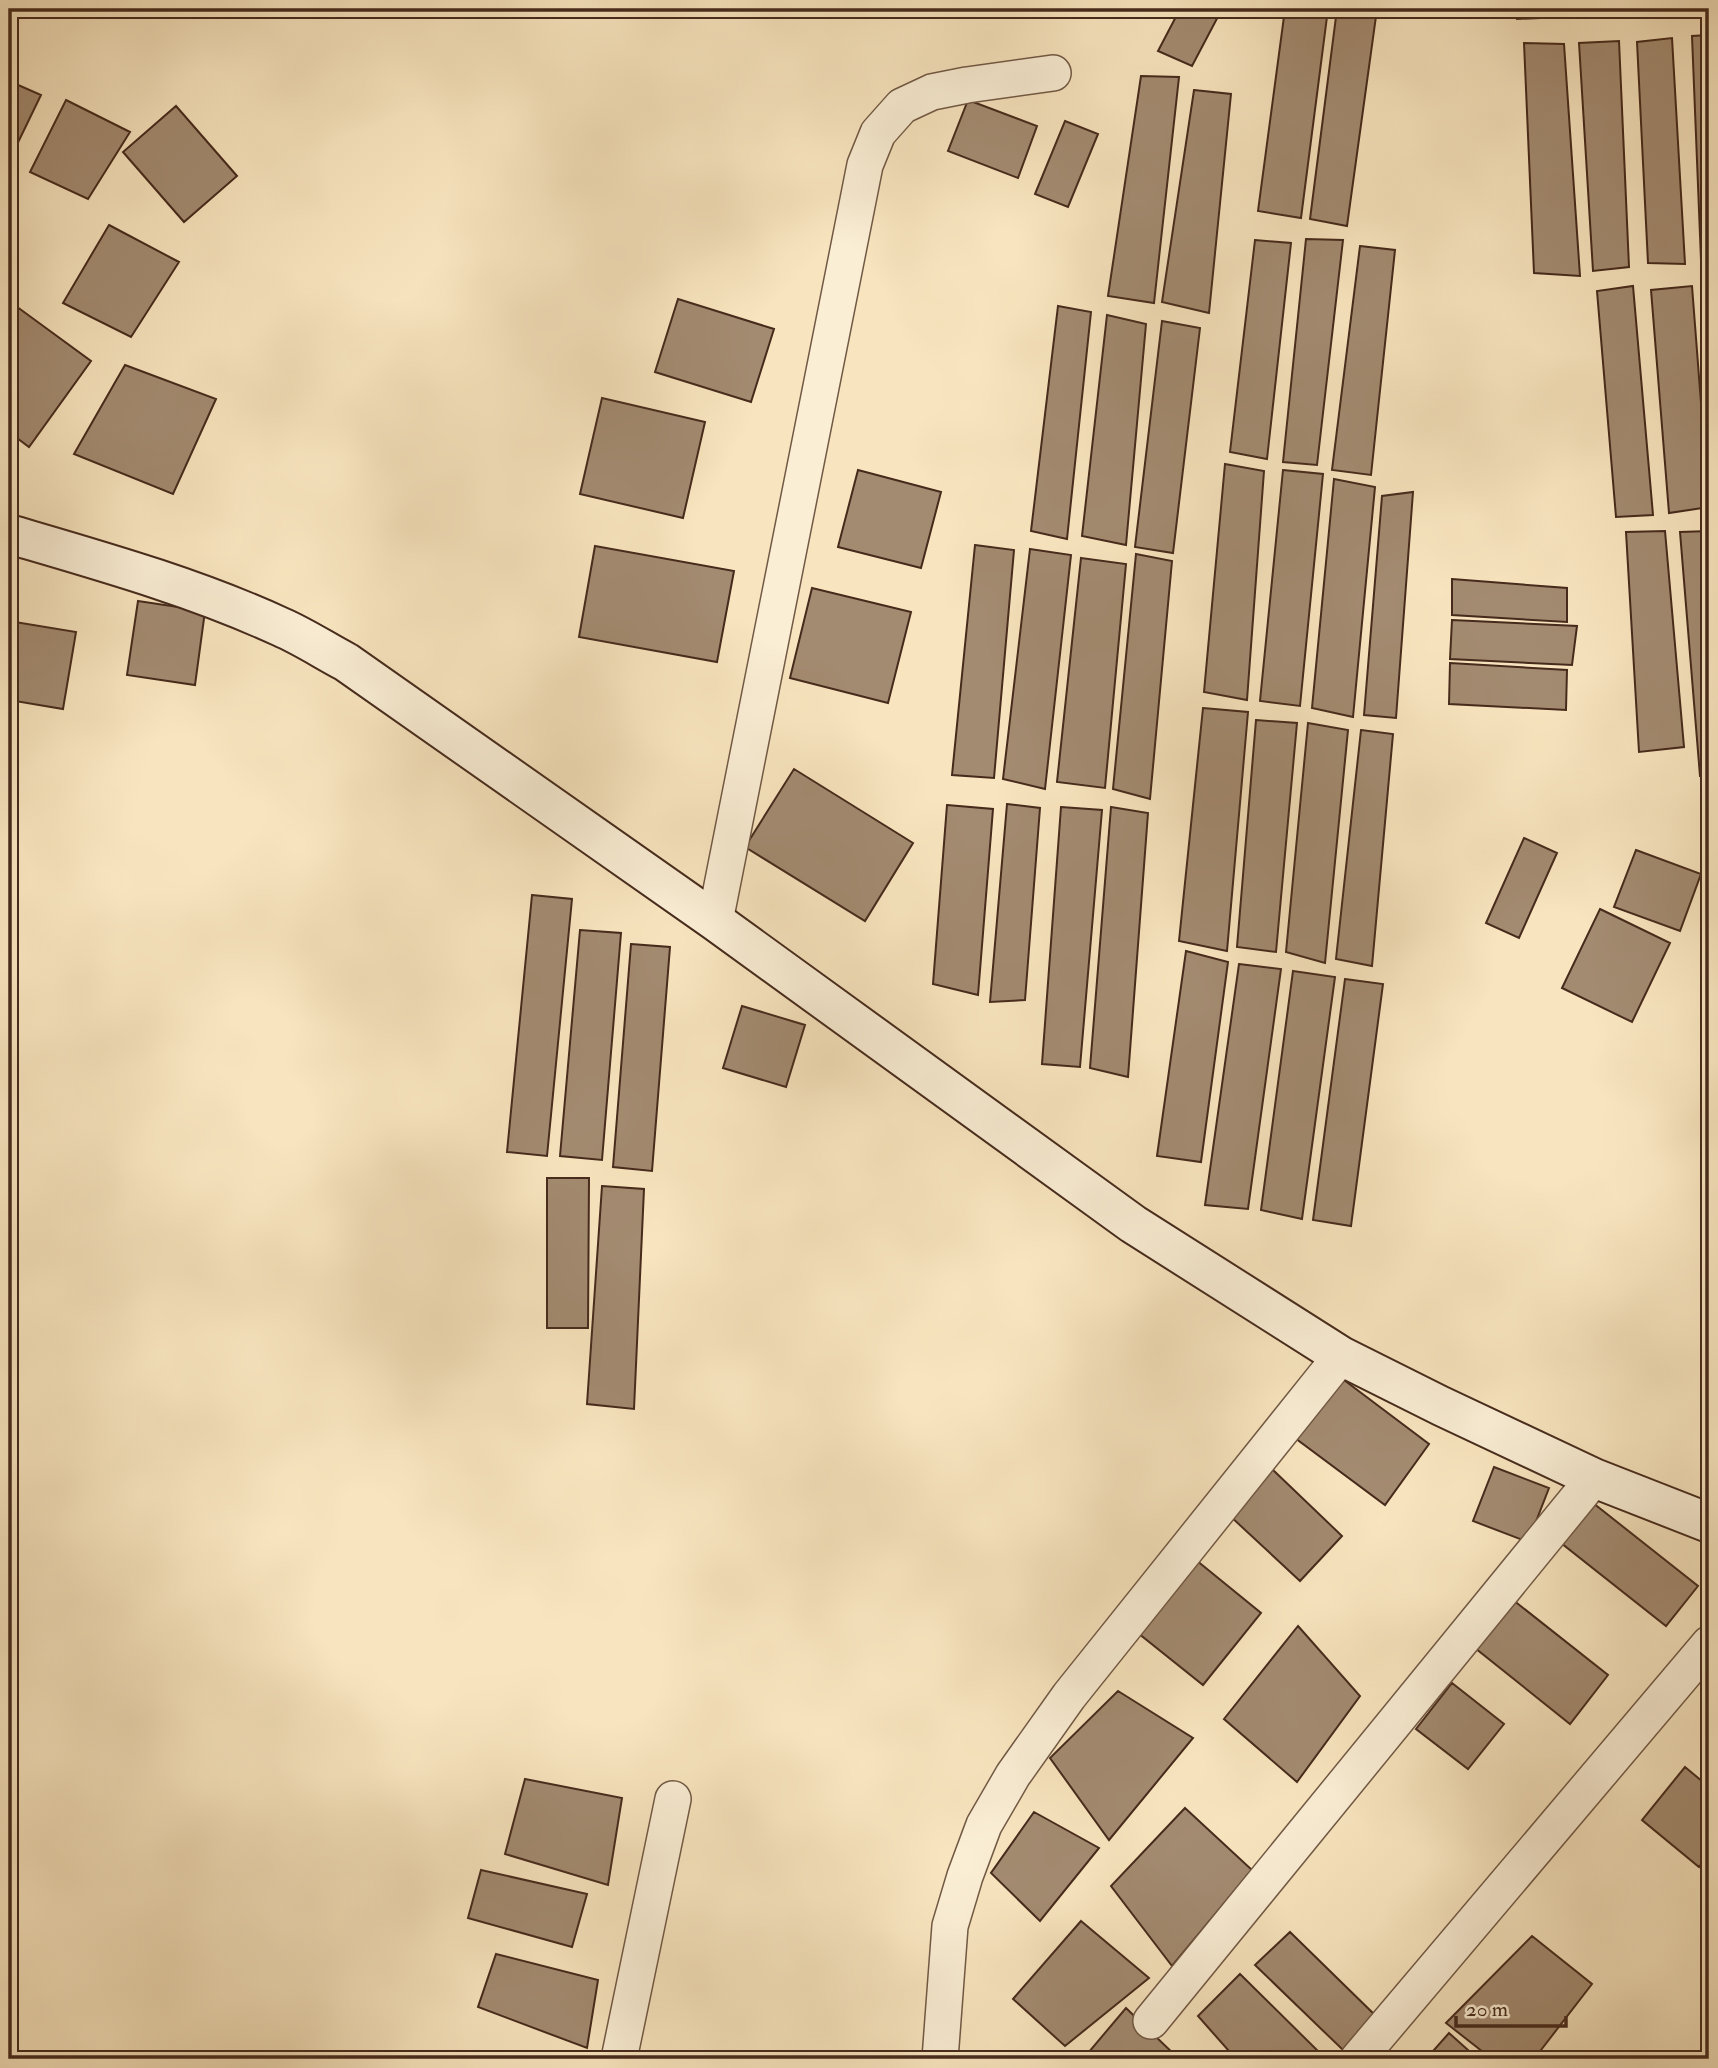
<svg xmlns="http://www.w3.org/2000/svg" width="1718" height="2068" viewBox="0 0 1718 2068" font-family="'IM FELL Double Pica',serif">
<rect width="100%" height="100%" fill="#f8e5bf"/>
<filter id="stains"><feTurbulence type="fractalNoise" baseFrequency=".00286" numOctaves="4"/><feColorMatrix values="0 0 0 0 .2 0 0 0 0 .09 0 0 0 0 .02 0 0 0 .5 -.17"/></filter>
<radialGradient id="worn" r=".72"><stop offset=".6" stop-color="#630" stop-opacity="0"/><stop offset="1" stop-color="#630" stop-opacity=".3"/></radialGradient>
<path fill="#a38b71" stroke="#462a1c" stroke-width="2" d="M1180,9H1222L1192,66L1158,51Z
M1285,9H1328L1301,218L1258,211Z
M1337,9H1377L1347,226L1310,219Z
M1516,9H1562L1563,17L1517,19Z
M1572,9H1614L1615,15L1573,16Z
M1628,9H1667L1668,18L1629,16Z
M1676,9H1709V16L1677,17Z
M1709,35V260H1701L1692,36Z
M1672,38L1685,264L1648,263L1637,42Z
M1619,41L1629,267L1593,271L1579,43Z
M1524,43L1564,44L1580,276L1534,273Z
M1141,76L1179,77L1154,303L1108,296Z
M9,81L41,95L9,161Z
M1194,90L1231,94L1209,313L1162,302Z
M66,100L130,132L88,199L30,172Z
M968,100L1037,126L1018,178L948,151Z
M176,106L237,176L184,222L123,152Z
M1065,121L1098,134L1068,207L1035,194Z
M109,225L179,262L131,337L63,303Z
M1306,239L1343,240L1317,465L1283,462Z
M1255,240L1291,243L1267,459L1230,452Z
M1360,246L1395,250L1371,475L1332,470Z
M1633,286L1653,515L1616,517L1597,291Z
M1692,286L1709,507L1669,513L1651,290Z
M678,299L774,329L751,402L655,372Z
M9,301L91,361L29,447L9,432Z
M1058,306L1091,312L1067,539L1031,531Z
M1107,315L1146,324L1126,545L1082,536Z
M1162,321L1200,328L1173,553L1135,547Z
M125,365L216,399L173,494L74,454Z
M602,398L705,422L683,518L580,494Z
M1225,464L1264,471L1247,700L1204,692Z
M858,470L941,492L921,568L838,547Z
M1283,470L1323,474L1300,706L1260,701Z
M1334,479L1375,487L1353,717L1312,708Z
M1413,492L1396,718L1364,715L1382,496Z
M1665,531L1684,747L1639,752L1626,532Z
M1709,531V776H1700L1680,532Z
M975,545L1014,550L994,778L952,775Z
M595,546L734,571L717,662L579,637Z
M1030,549L1071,555L1045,789L1003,779Z
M1136,554L1172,561L1150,799L1113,789Z
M1081,558L1126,564L1105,788L1057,782Z
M1452,579L1567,588V622L1452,615Z
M812,588L911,612L888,703L790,678Z
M138,601L205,611L195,685L127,675Z
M1452,620L1577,626L1572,665L1450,659Z
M9,621L76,632L63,709L9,700Z
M1450,663L1567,670L1566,710L1449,704Z
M1203,708L1248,712L1227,951L1179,941Z
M1256,720L1297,723L1276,952L1237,947Z
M1308,723L1348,730L1325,963L1286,952Z
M1361,730L1393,734L1372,966L1336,959Z
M794,769L913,843L865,921L745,847Z
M1007,804L1040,808L1025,1000L990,1002Z
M947,805L993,809L978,995L933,984Z
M1061,807L1102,810L1080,1067L1042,1064Z
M1111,807L1148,813L1128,1077L1090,1068Z
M1524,838L1557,853L1519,938L1486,923Z
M1636,850L1701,874L1680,931L1614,907Z
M532,895L572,899L547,1156L507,1152Z
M1600,909L1670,943L1632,1022L1562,988Z
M580,930L621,933L602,1160L560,1156Z
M631,944L670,947L652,1171L613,1167Z
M1186,951L1228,962L1201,1162L1157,1156Z
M1239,964L1281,969L1248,1209L1205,1205Z
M1293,971L1335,977L1302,1219L1261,1210Z
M1345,979L1383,984L1351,1226L1313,1220Z
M742,1006L805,1025L786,1087L723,1068Z
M547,1178H589L588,1328H547Z
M602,1186L644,1189L634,1409L587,1404Z
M1340,1377L1429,1444L1385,1505L1295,1438Z
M1494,1467L1549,1488L1528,1542L1473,1521Z
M1272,1469L1342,1536L1300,1581L1229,1515Z
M1588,1499L1698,1586L1666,1626L1556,1539Z
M1196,1560L1261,1613L1203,1685L1138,1633Z
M1508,1596L1608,1675L1570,1724L1470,1644Z
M1298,1626L1360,1696L1297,1782L1224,1719Z
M1452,1683L1504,1724L1468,1769L1416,1729Z
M1118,1691L1193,1738L1109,1840L1050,1758Z
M1685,1767L1709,1787V1855L1699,1867L1642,1820Z
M525,1779L622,1798L608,1885L505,1854Z
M1185,1808L1252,1870L1172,1966L1111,1886Z
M1034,1812L1099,1848L1040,1921L991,1873Z
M481,1870L587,1894L572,1947L468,1918Z
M1081,1921L1149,1978L1065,2046L1013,1999Z
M1290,1932L1380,2020L1343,2050L1255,1965Z
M1532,1936L1592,1984L1534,2059H1492L1446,2023Z
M496,1954L598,1980L587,2048L478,2007Z
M1240,1974L1326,2059H1236L1198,2016Z
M1126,2008L1179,2059H1083Z
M1449,2033L1478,2059H1426Z"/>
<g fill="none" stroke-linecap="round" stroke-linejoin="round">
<g stroke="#725945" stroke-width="38">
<path id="street" d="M715,921L865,165L878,133L902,106L932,92L967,85L1053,73
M1151,2021L1594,1478
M619,2059L673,1799
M940,2059L950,1926L965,1876L984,1825L1013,1775L1069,1696L1341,1356
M1358,2059L1709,1644"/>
</g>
<g stroke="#462a1c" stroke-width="42">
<path id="secondary" d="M9,534C101,561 194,587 281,627C304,637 325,651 346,662L715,921L1133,1224L1341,1356L1441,1406L1594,1478L1709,1523"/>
</g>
<use href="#street" stroke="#faeed5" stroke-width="35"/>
<use href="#secondary" stroke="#faeed5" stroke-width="38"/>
</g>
<rect width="1718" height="2068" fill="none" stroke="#f8e5bf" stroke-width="35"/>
<rect x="10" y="10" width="1697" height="2047" fill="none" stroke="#462a1c" stroke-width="3.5"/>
<rect x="18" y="18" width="1683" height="2033" fill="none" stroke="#462a1c" stroke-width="2"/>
<path d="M1456 2016v10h110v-10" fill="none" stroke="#462a1c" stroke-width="3.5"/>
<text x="1466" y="2016" font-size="21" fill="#462a1c" stroke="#faeed5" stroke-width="5" paint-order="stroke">20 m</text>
<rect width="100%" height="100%" filter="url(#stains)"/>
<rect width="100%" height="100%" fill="url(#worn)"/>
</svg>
